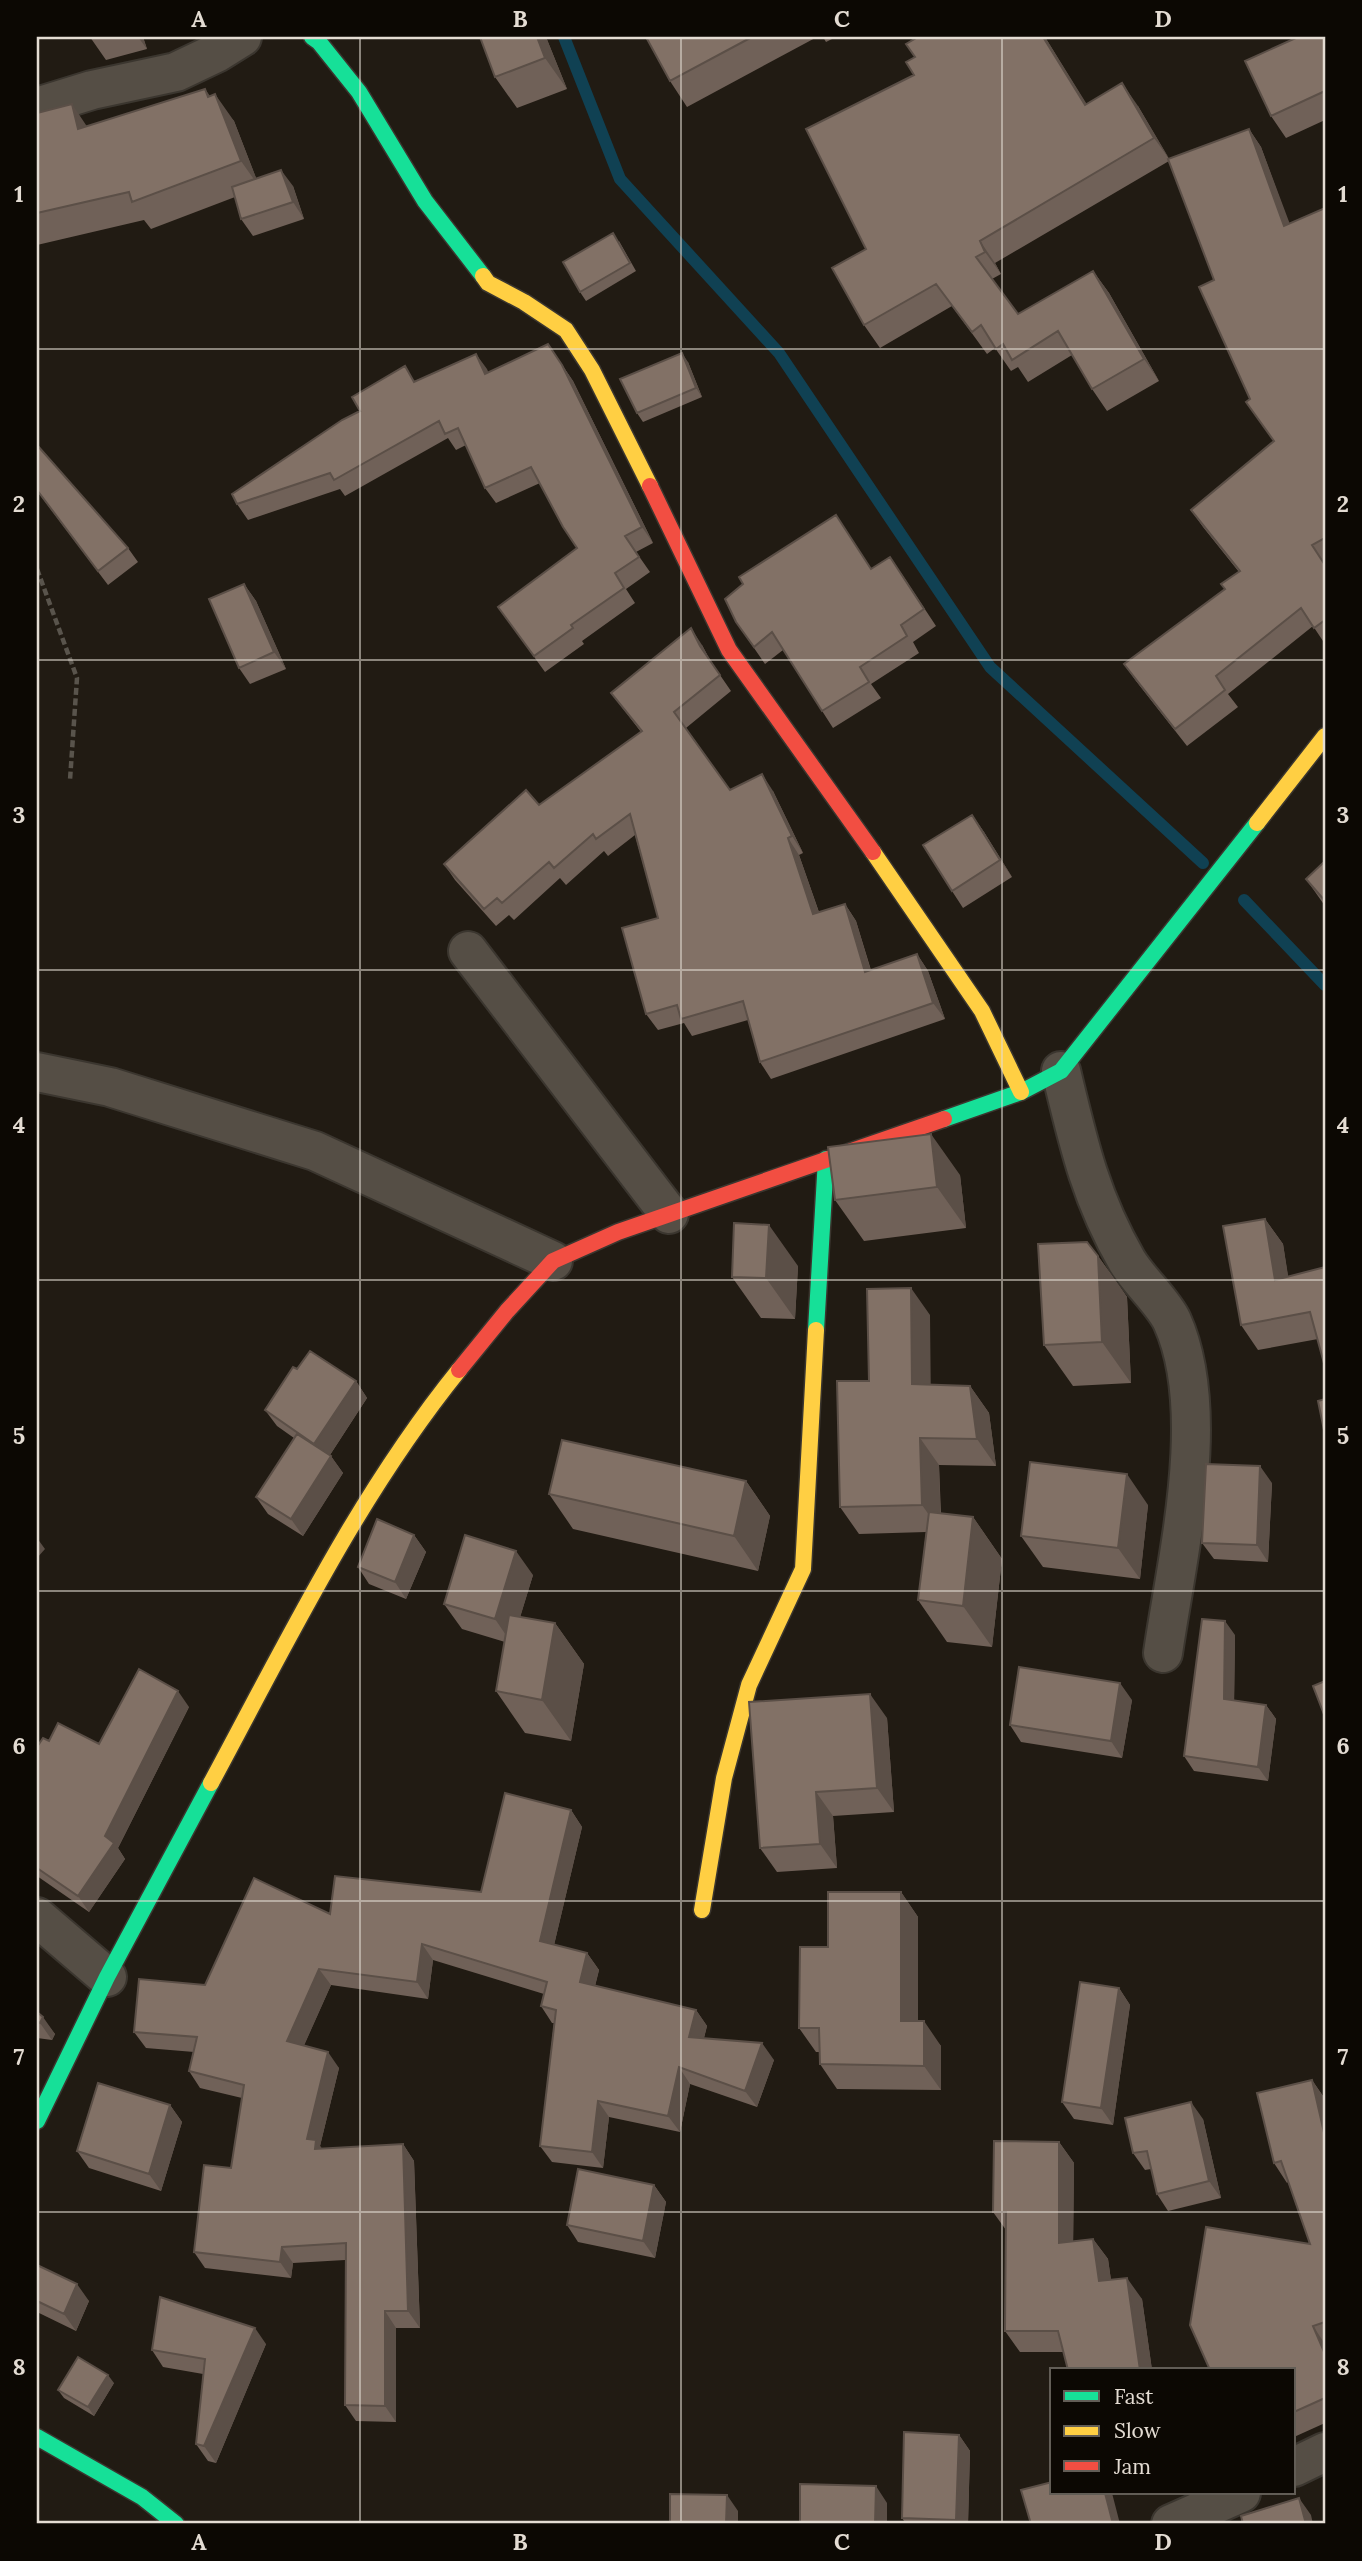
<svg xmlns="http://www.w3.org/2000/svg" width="1362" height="2561" viewBox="0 0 1362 2561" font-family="Lora,serif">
<rect width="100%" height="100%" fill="#211b13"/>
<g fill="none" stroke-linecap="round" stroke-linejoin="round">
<path stroke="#104153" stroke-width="12" d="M564,37L620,179L779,353L990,667L1203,863
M1244,900L1325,985"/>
<g stroke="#3b362f" stroke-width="42">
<path id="street" d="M37,107L92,90L176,72L218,52L242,37
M468,951L669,1214
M1061,1071C1078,1142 1090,1197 1127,1261C1139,1281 1163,1302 1172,1321C1213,1412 1177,1556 1163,1653
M37,1072L110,1087L315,1151L553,1261
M37,1917L107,1977
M1294,2467L1325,2452
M1171,2524L1241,2493"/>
</g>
<g stroke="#3b362f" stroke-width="19">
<path id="fast" d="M312,37L319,42L359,92L425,201L483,276
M944,1119L1021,1092L1061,1071L1257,823
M816,1330L826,1159
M37,2121L107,1977L211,1783
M37,2437L142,2497L176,2524"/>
</g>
<g stroke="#3b362f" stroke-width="19">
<path id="slow" d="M483,276L488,283L524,302L566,330L592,370L650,486
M1257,823L1325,736
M873,852L982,1011L1021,1092
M211,1783C287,1642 358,1495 459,1370
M702,1910L724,1778L749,1685L803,1569L816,1330"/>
</g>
<g stroke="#3b362f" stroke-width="19">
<path id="jam" d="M650,486L729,650L873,852
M459,1370L507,1311L553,1261L618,1232L944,1119"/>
</g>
<path stroke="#59544c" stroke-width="4.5" stroke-dasharray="7 3.5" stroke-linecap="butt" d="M37,569L77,678L70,780"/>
<use href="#street" stroke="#554e45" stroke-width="38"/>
<use href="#fast" stroke="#16e098" stroke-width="16"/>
<use href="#slow" stroke="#ffcf43" stroke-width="16"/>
<use href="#jam" stroke="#f24e42" stroke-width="16"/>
</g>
<path fill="#706158" d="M90,37H143L147,49L106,60Z
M480,37H546L567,89L517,108L495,77Z
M646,37H817L687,107L670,81Z
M823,37H836L826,42Z
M918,37H1045L1086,104L1138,106L1169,159L1249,129L1261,147L1289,224L1325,208V562L1324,563L1325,565V644L1313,626L1228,694L1238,707L1187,746L1136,681L1124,664L1225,589L1239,572L1203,527L1191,510L1274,441L1250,399L1214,280L1169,161L995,263L1001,274L992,279L1018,314L1093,271L1109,293L1159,381L1107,411L1092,389L1072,355L1028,382L1018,367L1011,371L995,348L987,354L952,306L880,348L864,325L866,249L914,75Z
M1325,37V120L1286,138L1271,116Z
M210,96L234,121L256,178L293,186L304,219L253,236L241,219L235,197L151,229L144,220L37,245V113L87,126Z
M619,241L636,271L586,301L580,292Z
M548,344L573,381L653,543L636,552L650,572L626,589L635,603L582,641L584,644L545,672L498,607L577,548L540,483L496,503L485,488L466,445L456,450L448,438L345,496L340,489L248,520L237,504L415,381L476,354L488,373Z
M688,362L702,397L643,422L637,413Z
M37,445L128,548L138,562L108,585L37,491Z
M836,515L871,569L901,573L936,626L913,642L919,653L871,684L881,698L833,728L783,650L765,664L736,622Z
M244,584L256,601L286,669L250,684L239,668Z
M702,645L711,662L731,691L686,728L730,790L773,791L803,853L799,855L819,912L845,904L856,921L871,970L917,954L928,971L945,1019L771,1079L760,1062L748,1020L692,1036L684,1023L658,1030L646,1014L658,918L635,835L608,856L604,851L566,885L560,878L514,920L509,915L496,926L455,880L444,864L539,805L641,732L611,693Z
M972,815L984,832L1012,877L963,908L952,891Z
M1325,861V906L1306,879Z
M960,1175L966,1228L864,1241L835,1200Z
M1265,1219L1283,1244L1288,1277L1325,1267L1318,1339L1258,1350L1241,1325Z
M1098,1256L1127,1297L1131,1383L1073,1386L1044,1345Z
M798,1266L795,1319L761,1318L732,1277Z
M930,1315V1385L970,1386L989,1413L996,1466L939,1465L941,1514L973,1517L1002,1559L992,1647L947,1642L918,1600L926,1532L859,1534L840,1507L869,1381Z
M297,1369L356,1381L367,1398L330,1455L343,1473L303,1536L268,1514L256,1497L294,1438L277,1426L265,1410Z
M746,1481L770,1516L758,1571L573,1529L549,1494Z
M1272,1483L1268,1562L1214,1559L1202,1543Z
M1148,1505L1140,1579L1043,1567L1021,1536Z
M414,1535L426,1552L406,1599L369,1584L358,1567Z
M533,1575L520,1617L555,1623L584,1664L571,1741L525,1733L496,1691L505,1642L462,1629L444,1604Z
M1235,1635L1234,1700L1266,1705L1276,1719L1268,1781L1194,1771L1184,1756Z
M1132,1700L1122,1758L1021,1742L1010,1725Z
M189,1707L118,1848L125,1859L89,1912L37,1876V1747L49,1741L99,1744Z
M887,1718L894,1812L833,1816L837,1868L777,1872L760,1848Z
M571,1810L582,1827L554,1945L587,1953L599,1970L595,1986L696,2010L707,2026L704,2038L774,2060L757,2107L690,2084L680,2132L609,2117L603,2168L552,2162L540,2146L554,2023H552L541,2006L544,1994L433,1960L428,1999L331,1985L304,2045L339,2068L320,2146L322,2149L403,2144L414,2161L420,2328H396V2422L356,2421L345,2405V2260L293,2263L291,2278L205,2268L194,2252L231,2168L242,2098L200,2088L189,2071L194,2052L146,2048L134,2032L205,1985L330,1914L481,1892Z
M901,1892L918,1917V2021L941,2046V2090L837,2089L820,2064L819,2052H816L799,2028L828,1947Z
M1119,1988L1130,2005L1113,2125L1074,2119L1062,2102Z
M37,2012L55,2034L52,2040L37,2038Z
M1312,2080L1325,2099V2423L1294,2437V2370L1310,2244L1288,2182L1287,2183L1274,2163Z
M170,2105L182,2122L161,2191L89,2168L77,2151Z
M1203,2119L1221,2198L1168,2211L1157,2194L1151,2169L1145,2170L1133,2153Z
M1059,2142L1074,2163L1073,2241L1093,2239L1108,2259L1111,2280L1142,2299L1152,2370H1068L1063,2352H1020L1005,2331L1006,2230L993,2212Z
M654,2185L666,2202L655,2258L578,2242L567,2225Z
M37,2265L89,2301L76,2331L37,2312Z
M266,2344L216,2463L208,2461L196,2444L203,2374L163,2367L152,2350Z
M114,2383L94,2416L64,2398L58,2390Z
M959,2435L970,2451L968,2524H906L902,2518Z"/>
<path fill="#5b4f47" d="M138,37H143L147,49Z
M537,37H546L567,89L545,58Z
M1043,37H1045L1101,127L1085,105Z
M1122,83L1138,106L1170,160L1154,138Z
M205,89L223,114L215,94L234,121L260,188L241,161L208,97Z
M72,104L90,131L78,129Z
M1249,129L1261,147L1297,243L1284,226Z
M281,170L293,186L304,219L293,202Z
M980,241L995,263L1001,274L985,252Z
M1093,271L1109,293L1159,381L1144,359Z
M548,344L573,381L653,543L642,527Z
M682,353L688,362L702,397L696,388Z
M476,354L487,369L496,390L485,374Z
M244,584L256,601L286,669L274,652Z
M691,628L702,645L711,662L700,646Z
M762,774L773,791L803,853L792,836Z
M972,815L984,832L1012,877L1000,860Z
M788,838L799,855L825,930L813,914Z
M845,904L856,921L876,988L865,972Z
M917,954L928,971L945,1019L933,1003Z
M931,1134L960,1175L966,1228L937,1187Z
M1265,1219L1283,1244L1293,1306L1275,1280Z
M769,1225L798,1266L795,1319L766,1278Z
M1098,1256L1127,1297L1131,1383L1102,1342Z
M911,1288L930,1315L931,1411L912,1384Z
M356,1381L367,1398L326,1461L314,1444Z
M970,1386L989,1413L996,1466L977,1439Z
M920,1438L939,1465L941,1532L922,1505Z
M331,1456L343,1473L303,1536L291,1519Z
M1260,1466L1272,1483L1268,1562L1257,1545Z
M1127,1474L1148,1505L1140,1579L1118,1548Z
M746,1481L770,1516L758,1571L734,1536Z
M973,1517L1002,1559L992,1647L963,1606Z
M414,1535L426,1552L406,1599L395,1582Z
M37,1538L45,1549L37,1558Z
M516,1551L533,1575L512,1644L495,1619Z
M1225,1621L1235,1635L1234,1714L1224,1699Z
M555,1623L584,1664L571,1741L542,1700Z
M1120,1683L1132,1700L1122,1758L1111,1741Z
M178,1691L189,1707L118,1848L125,1859L89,1912L78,1896L105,1836Z
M870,1694L887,1718L894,1812L877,1788Z
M1266,1705L1276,1719L1268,1781L1258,1767Z
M816,1792L833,1816L837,1868L820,1844Z
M571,1810L582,1827L551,1958L540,1941Z
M901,1892L918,1917V2046L901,2021Z
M422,1944L433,1960L428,1999L417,1982Z
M587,1953L599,1970L592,1998L580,1982Z
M319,1969L331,1985L299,2057L287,2041Z
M1119,1988L1130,2005L1113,2125L1101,2108Z
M696,2010L707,2026L700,2053L689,2037Z
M43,2017L55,2034L52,2040L40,2023Z
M924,2021L941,2046V2090L924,2066Z
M762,2043L774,2060L757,2107L745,2091Z
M328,2052L339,2068L320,2146L328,2156L326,2165L307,2139Z
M679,2067L690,2084L680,2132L668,2116Z
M1312,2080L1325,2099V2137Z
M598,2101L609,2117L603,2168L592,2152Z
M1191,2102L1203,2119L1221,2198L1209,2181Z
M170,2105L182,2122L161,2191L149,2174Z
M1059,2142L1074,2163L1073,2264L1059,2243Z
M403,2144L414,2161L420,2328L408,2311Z
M654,2185L666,2202L655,2258L643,2241Z
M1093,2239L1108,2259L1114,2302L1099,2281Z
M282,2247L293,2263L291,2278L280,2262Z
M1127,2278L1142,2299L1152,2370H1140Z
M77,2284L89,2301L76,2331L64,2314Z
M385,2311L396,2328V2422L385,2406Z
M1313,2326L1325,2344V2354Z
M255,2328L266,2344L216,2463L204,2446Z
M108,2375L114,2383L94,2416L88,2407Z
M959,2435L970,2451L968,2524H958L956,2520Z
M876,2486L887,2503V2524H875Z
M1105,2493H1112L1120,2524H1113Z
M727,2495L738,2511V2524H726Z
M1299,2498L1311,2515L1313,2524H1306Z"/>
<path fill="#827166" stroke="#5b4f47" stroke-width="2" d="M480,37H537L545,58L495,77Z
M646,37H752L670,81Z
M918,37H1043L1085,105L1122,83L1154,138L980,241L985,252L976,257L1018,314L1093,271L1144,359L1092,389L1058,331L1012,360L1003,344L996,349L981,325L972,332L936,284L864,325L832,268L866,249L806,129L914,75L906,62L915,57L906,44Z
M1298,37H1325V91L1271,116L1245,61Z
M205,89L208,97L215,94L241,161L132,202L129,192L37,213V113L72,104L78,129Z
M1249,129L1284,226L1325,208V538L1312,545L1325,565V620L1314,628L1301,608L1216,676L1225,690L1175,729L1124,664L1225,589L1221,584L1240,571L1191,510L1274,441L1246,402L1250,399L1199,287L1214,280L1168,159Z
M281,170L293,202L241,219L232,187Z
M613,233L630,263L580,292L563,262Z
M548,344L562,365L642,527L625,536L639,557L615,573L624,588L571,625L573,628L534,656L498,607L577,548L563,527L531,467L485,488L458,428L445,434L439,421L334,480L330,473L237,504L232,494L342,420L360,411L352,397L405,366L414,382L476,354L485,374Z
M682,353L696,388L637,413L620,379Z
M37,445L128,548L98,571L37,490Z
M836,515L871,569L890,557L924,609L901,625L907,636L860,667L869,682L822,711L772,632L754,647L736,622L725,599L743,584L739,577Z
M244,584L274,652L239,668L209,599Z
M691,628L700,646L720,675L674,712L730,790L762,774L792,836L788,838L813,914L845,904L865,972L917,954L933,1003L760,1062L743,1001L681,1019L677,1005L646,1014L622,928L658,918L630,814L596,839L593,834L554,868L549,862L502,903L497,898L484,909L444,864L526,790L539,805L642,731L611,693Z
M972,815L1000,860L952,891L923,845Z
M1325,861V901L1306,879Z
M931,1134L937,1187L835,1200L828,1147Z
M1265,1219L1275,1280L1325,1267V1367L1310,1312L1241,1325L1223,1226Z
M734,1223L769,1225L766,1278L732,1277Z
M1087,1242L1098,1256L1102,1342L1044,1345L1038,1244Z
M911,1288L912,1384L970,1386L977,1439L920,1438L922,1505L840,1507L837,1381H869L867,1289Z
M310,1351L356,1381L314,1444L265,1410L293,1367L297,1369Z
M1325,1399V1435L1318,1401Z
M297,1434L331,1456L291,1519L256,1497Z
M562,1440L746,1481L734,1536L549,1494Z
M1030,1462L1127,1474L1118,1548L1021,1536Z
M1206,1464L1260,1466L1257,1545L1202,1543Z
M929,1512L973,1517L963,1606L918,1600Z
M377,1519L414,1535L395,1582L358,1567Z
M465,1535L516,1551L495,1619L444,1604Z
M509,1615L555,1623L542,1700L496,1691Z
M1202,1619L1225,1621L1224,1699L1266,1705L1258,1767L1184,1756Z
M1019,1667L1120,1683L1111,1741L1010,1725Z
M139,1669L178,1691L105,1836L114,1843L78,1896L37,1868V1747L43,1738L49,1741L58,1723L99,1744Z
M1325,1681V1717L1313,1686Z
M870,1694L877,1788L816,1792L820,1844L760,1848L749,1702Z
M505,1793L571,1810L540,1941L587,1953L580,1982L696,2010L689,2037L762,2043L745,2091L679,2067L668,2116L598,2101L592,2152L540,2146L556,2010L541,2006L547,1982L422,1944L417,1982L319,1969L287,2041L328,2052L307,2139L316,2140L315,2149L403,2144L408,2311H385V2406L345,2405L346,2243L282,2247L280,2262L194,2252L204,2165L231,2168L244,2085L189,2071L197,2037L134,2032L139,1979L205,1985L254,1878L330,1914L335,1876L481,1892Z
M828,1892H901V2021H924V2066L820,2064L819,2028H799L800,1947H828Z
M1080,1982L1119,1988L1101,2108L1062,2102Z
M37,2012L43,2017L40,2023L37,2022Z
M1312,2080L1325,2137V2322L1313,2326L1325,2354V2398L1294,2412V2370H1210L1190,2325L1206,2227L1310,2244L1281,2161L1274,2163L1257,2093Z
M98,2083L170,2105L149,2174L77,2151Z
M1191,2102L1209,2181L1157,2194L1147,2151L1133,2153L1125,2118Z
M994,2141L1059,2142V2243L1093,2239L1099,2281L1127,2278L1140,2370H1068L1058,2331H1005L1006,2212H993Z
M578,2169L654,2185L643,2241L567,2225Z
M37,2265L77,2284L64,2314L37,2301Z
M160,2297L255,2328L204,2446L196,2444L205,2359L152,2350Z
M78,2357L108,2375L88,2407L58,2390Z
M904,2432L959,2435L956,2520L902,2518Z
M1052,2482V2493H1105L1113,2524H1031L1021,2490Z
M800,2484L876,2486L875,2524H800Z
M670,2494L727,2495L726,2524H670Z
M1299,2498L1306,2524H1243L1241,2516Z"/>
<path fill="none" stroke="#e4dcd3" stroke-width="2" stroke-opacity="0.55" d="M360,37V2524M681,37V2524M1002,37V2524M37,349H1325M37,660H1325M37,970H1325M37,1280H1325M37,1591H1325M37,1901H1325M37,2212H1325"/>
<rect width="1362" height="2561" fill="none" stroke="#0c0803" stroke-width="77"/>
<rect x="1050" y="2368" width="245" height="126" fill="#0c0803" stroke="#625d56" stroke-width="2"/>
<rect x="1064" y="2391" width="35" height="10" fill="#16e098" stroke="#625d56" stroke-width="2"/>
<text x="1114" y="2404" font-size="21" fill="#e4dcd3">Fast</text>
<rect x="1064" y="2426" width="35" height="10" fill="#ffcf43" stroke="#625d56" stroke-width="2"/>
<text x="1114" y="2438" font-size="21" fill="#e4dcd3">Slow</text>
<rect x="1064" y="2461" width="35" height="10" fill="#f24e42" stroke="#625d56" stroke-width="2"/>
<text x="1114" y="2474" font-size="21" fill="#e4dcd3">Jam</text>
<rect x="38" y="38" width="1286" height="2484" fill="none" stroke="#e4dcd3" stroke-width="2.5"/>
<g font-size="23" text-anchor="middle" font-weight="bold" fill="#e4dcd3">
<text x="199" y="27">A</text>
<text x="520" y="27">B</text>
<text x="842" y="27">C</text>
<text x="1163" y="27">D</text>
<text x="19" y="202">1</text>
<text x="1343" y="202">1</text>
<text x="19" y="512">2</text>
<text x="1343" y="512">2</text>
<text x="19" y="823">3</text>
<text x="1343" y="823">3</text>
<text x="19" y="1133">4</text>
<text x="1343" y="1133">4</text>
<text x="19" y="1444">5</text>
<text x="1343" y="1444">5</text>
<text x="19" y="1754">6</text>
<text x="1343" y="1754">6</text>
<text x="19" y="2065">7</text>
<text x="1343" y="2065">7</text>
<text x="19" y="2375">8</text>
<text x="1343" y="2375">8</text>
<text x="199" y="2550">A</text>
<text x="520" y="2550">B</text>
<text x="842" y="2550">C</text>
<text x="1163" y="2550">D</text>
</g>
</svg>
